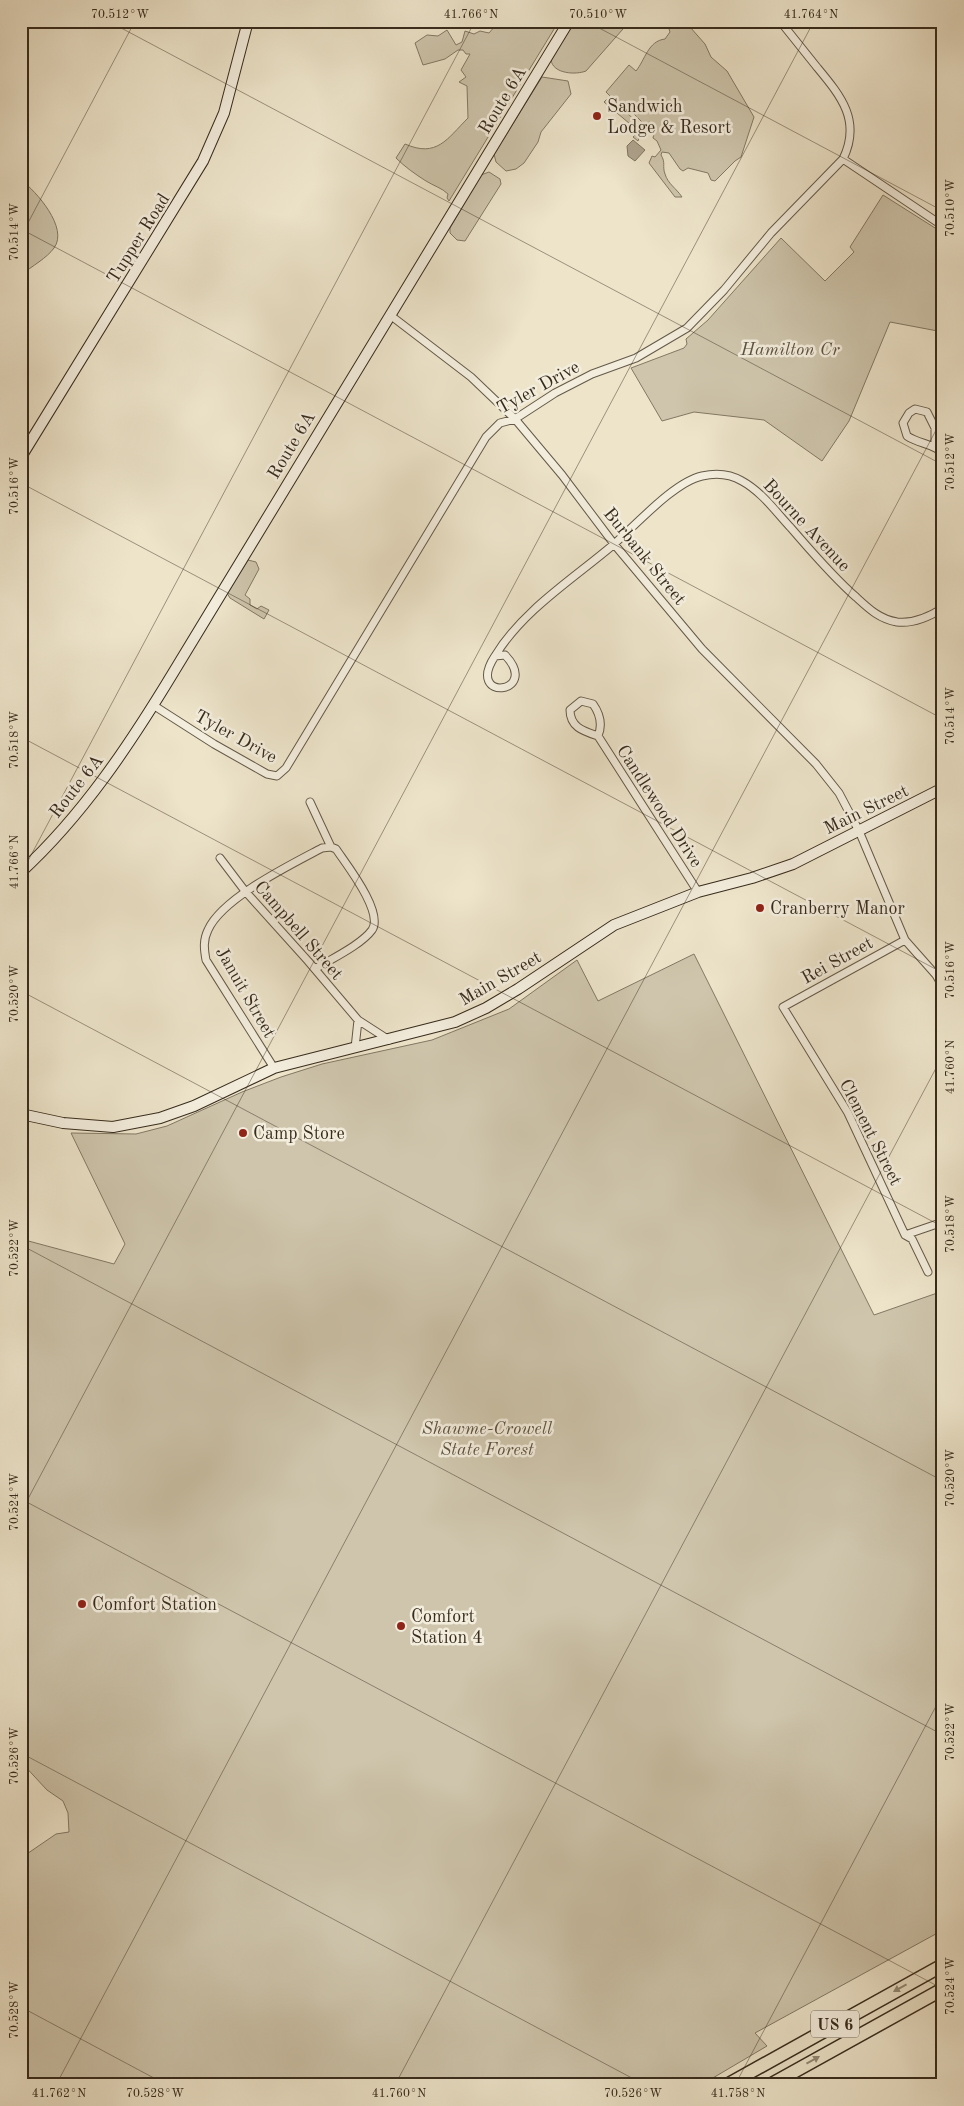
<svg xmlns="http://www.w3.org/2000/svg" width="964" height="2106" viewBox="0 0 964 2106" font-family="'Old Standard TT',serif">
<rect width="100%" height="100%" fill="#ede4ca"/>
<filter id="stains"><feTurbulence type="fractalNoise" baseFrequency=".004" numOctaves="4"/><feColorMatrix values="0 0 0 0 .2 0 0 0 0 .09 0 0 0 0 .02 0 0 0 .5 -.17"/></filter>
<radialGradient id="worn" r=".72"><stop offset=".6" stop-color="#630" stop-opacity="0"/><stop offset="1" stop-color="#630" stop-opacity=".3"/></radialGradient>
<path fill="#cec5ac" stroke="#827864" d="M510,21H559L449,201L447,198L448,194C442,188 434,186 426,181C415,174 405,167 396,158L405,144C437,158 447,139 468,118L467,86L459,82L466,77L461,70L470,54H466L463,50H458L445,59L423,65L415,43L427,35L438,36L447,30L456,45L462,42L465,31L474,34L480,31L489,33L496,25Z
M575,21H630L586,71C576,75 553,74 551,60Z
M674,21L689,22L690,27L705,44L711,57L727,71L754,117L741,157L735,161L715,181L711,180L708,173L688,168L683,171L680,169L669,153L662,152L661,155C666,163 662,166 665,174C668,184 676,188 682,197H675L649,163L652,156L655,157L661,150L657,141L653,138L655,129L650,122L644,124L622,102L619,103C626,117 646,121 638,141L633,137L638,132L636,129L604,102L610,96L606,92L629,65L636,71C645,60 648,41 665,39L670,32L668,26Z
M542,77L568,81L571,94L541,132L538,142L524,163L516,169L506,171L496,162L494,154Z
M489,172L500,179L501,184L465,241L457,240L450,233V228L481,175Z
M21,180C36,191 69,228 54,248C47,258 32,266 21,275Z
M883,195L943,233V332L890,322L849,421L822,461L764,420L694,412L662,421L631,368L684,348L687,344L686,339L708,320L781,238L825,281L854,252L850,247Z
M248,560L256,562L259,569L245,595L250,599V605L257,609L261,606L269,610L264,619L230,598L227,593Z
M694,954L874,1315L943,1291V1930L755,2033L767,2046L701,2085H21V1858L56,1834L69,1832L68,1813L63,1801L47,1790L21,1762V1239L114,1264L125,1244L71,1133L136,1134L167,1126L242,1092L281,1077L322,1064L432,1040L509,1009L577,960L598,1001Z"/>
<path fill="#afa58f" stroke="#7f7461" d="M633,140L645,150L635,161L628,156L627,146Z"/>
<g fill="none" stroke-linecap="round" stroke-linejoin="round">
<g stroke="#645948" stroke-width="9">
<path id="minor" d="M843,159L943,226
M390,315L471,377L515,419L562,475L614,544L702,649L816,764L839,793L859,831L905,940L936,975L943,987
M935,445V428L927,412L915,409L909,413L903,423L907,436C919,444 932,443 943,453
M505,655C542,694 464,703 495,656Z
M495,656C523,610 573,579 613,545C635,526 674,482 702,476C715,473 730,474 742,481C762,492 776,512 791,528C812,552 832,576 856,597C868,608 879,619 897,622C914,624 929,617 943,608
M153,705L214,744L267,774L277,776L286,768L486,437L500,423L515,419L555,393L592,374L636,358L687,328L724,290L771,233L843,159C862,120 840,95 816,66C804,51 792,36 780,21
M598,736C603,724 600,714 593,704L581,701L570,710C570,727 583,731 598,736L698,892
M310,802L331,847L336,849C346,864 384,912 372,930C361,945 331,959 315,969
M220,858L245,891L308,961L358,1020L389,1040
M905,940L783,1007L848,1113L905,1235L912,1239L928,1272
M355,1048L358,1020
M274,1068L206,960C204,949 203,940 208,930C222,898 292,864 322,848L331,847
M905,1235L943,1222"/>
</g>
<g stroke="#372b1c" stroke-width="12">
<path id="secondary" d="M21,457L203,161L224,113L248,21
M21,872C83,815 130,744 173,673L569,21
M21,1114L63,1123L113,1127L160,1118L194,1106L274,1068L455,1022L486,1008L518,989L614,925L698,892L752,878L793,864L943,788"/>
</g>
<g stroke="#372b1c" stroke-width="15">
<path id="motorway" d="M727,2085L943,1965
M770,2085L943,1989"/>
</g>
<use href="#minor" stroke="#f3eddd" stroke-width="7"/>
<use href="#secondary" stroke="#f3eddd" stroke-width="10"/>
<use href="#motorway" stroke="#ede4ca" stroke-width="12"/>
</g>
<defs><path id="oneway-solid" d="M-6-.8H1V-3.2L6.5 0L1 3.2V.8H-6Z" transform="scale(1.25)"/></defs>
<g fill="#928873">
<use href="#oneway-solid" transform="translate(900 1988) rotate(151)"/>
<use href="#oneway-solid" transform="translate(813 2060) rotate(-29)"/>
</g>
<path fill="none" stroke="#372b1c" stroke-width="1" stroke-opacity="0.45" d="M108,21L943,465M586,21L943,211M21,229L943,719M21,236L135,21M21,483L943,973M21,737L943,1227M21,874L475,21M21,991L943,1481M21,1245L943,1735M21,1499L943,1989M21,1512L814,21M21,1753L645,2085M21,2007L167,2085M56,2085L943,417M395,2085L943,1055M735,2085L943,1693"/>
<g fill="#8f2418" stroke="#f3eddd" stroke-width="2">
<circle cx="597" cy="116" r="5"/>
<circle cx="760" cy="908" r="5"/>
<circle cx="243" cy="1133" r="5"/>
<circle cx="82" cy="1604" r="5"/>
<circle cx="401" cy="1626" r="5"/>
</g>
<g text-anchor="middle" stroke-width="5" stroke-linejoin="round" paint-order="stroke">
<rect fill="#f3eddd" stroke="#6f6556" stroke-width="1" x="811" y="2010.5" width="48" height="27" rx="4"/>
<g font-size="16" font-weight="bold" fill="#372b1c">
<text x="835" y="2030">US 6</text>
</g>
<g font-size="18" fill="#372b1c" stroke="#f3eddd">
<text transform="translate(502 100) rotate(-59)" y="6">Route 6A</text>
<text transform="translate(138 238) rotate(-58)" y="6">Tupper Road</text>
<text transform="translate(538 387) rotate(-29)" y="6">Tyler Drive</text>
<text transform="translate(291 445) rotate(-59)" y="6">Route 6A</text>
<text transform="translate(807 525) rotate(47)" y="6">Bourne Avenue</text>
<text transform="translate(645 556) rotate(51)" y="6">Burbank Street</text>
<text transform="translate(236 736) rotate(29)" y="6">Tyler Drive</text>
<text transform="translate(76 786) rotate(-52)" y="6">Route 6A</text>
<text transform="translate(660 806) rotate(57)" y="6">Candlewood Drive</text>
<text transform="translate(866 809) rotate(-26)" y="6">Main Street</text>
<text transform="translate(299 930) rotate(49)" y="6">Campbell Street</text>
<text transform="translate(837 960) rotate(-29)" y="6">Rei Street</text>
<text transform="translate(500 978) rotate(-30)" y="6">Main Street</text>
<text transform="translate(246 992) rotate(60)" y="6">Januit Street</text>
<text transform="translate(871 1132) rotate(63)" y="6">Clement Street</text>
</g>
<g font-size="18" fill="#372b1c" stroke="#f3eddd" text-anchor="start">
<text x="607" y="112">Sandwich<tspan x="607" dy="21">Lodge &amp; Resort</tspan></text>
<text x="770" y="914">Cranberry Manor</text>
<text x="253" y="1139">Camp Store</text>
<text x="92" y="1610">Comfort Station</text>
<text x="411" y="1622">Comfort<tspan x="411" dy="21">Station 4</tspan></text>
</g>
<g font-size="18" font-style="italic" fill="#5d5240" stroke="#f3eddd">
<text x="790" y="355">Hamilton Cr</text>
<text x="487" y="1434">Shawme-Crowell<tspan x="487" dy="21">State Forest</tspan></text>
</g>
</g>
<rect width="964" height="2106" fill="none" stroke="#ede4ca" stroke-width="55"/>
<rect x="28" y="28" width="908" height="2050" fill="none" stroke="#372b1c" stroke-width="2"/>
<g font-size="12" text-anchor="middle" fill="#372b1c">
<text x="120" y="18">70.512°W</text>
<text x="471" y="18">41.766°N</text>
<text x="598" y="18">70.510°W</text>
<text x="811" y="18">41.764°N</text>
<text transform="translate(950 208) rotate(-90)" y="4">70.510°W</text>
<text transform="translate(14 232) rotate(-90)" y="4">70.514°W</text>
<text transform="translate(950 462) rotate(-90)" y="4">70.512°W</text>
<text transform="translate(14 486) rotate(-90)" y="4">70.516°W</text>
<text transform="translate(950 716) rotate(-90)" y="4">70.514°W</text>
<text transform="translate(14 740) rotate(-90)" y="4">70.518°W</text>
<text transform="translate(14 862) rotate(-90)" y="4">41.766°N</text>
<text transform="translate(950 970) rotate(-90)" y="4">70.516°W</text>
<text transform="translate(14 994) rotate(-90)" y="4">70.520°W</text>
<text transform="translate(950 1067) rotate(-90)" y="4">41.760°N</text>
<text transform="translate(950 1224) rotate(-90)" y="4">70.518°W</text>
<text transform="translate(14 1248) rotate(-90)" y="4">70.522°W</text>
<text transform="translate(950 1478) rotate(-90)" y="4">70.520°W</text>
<text transform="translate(14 1502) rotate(-90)" y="4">70.524°W</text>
<text transform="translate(950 1732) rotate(-90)" y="4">70.522°W</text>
<text transform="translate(14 1756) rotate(-90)" y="4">70.526°W</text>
<text transform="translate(950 1986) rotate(-90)" y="4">70.524°W</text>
<text transform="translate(14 2010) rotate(-90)" y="4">70.528°W</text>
<text x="59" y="2097">41.762°N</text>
<text x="155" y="2097">70.528°W</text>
<text x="399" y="2097">41.760°N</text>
<text x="633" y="2097">70.526°W</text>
<text x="738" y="2097">41.758°N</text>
</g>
<rect width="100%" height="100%" filter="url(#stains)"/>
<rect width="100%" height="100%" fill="url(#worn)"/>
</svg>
